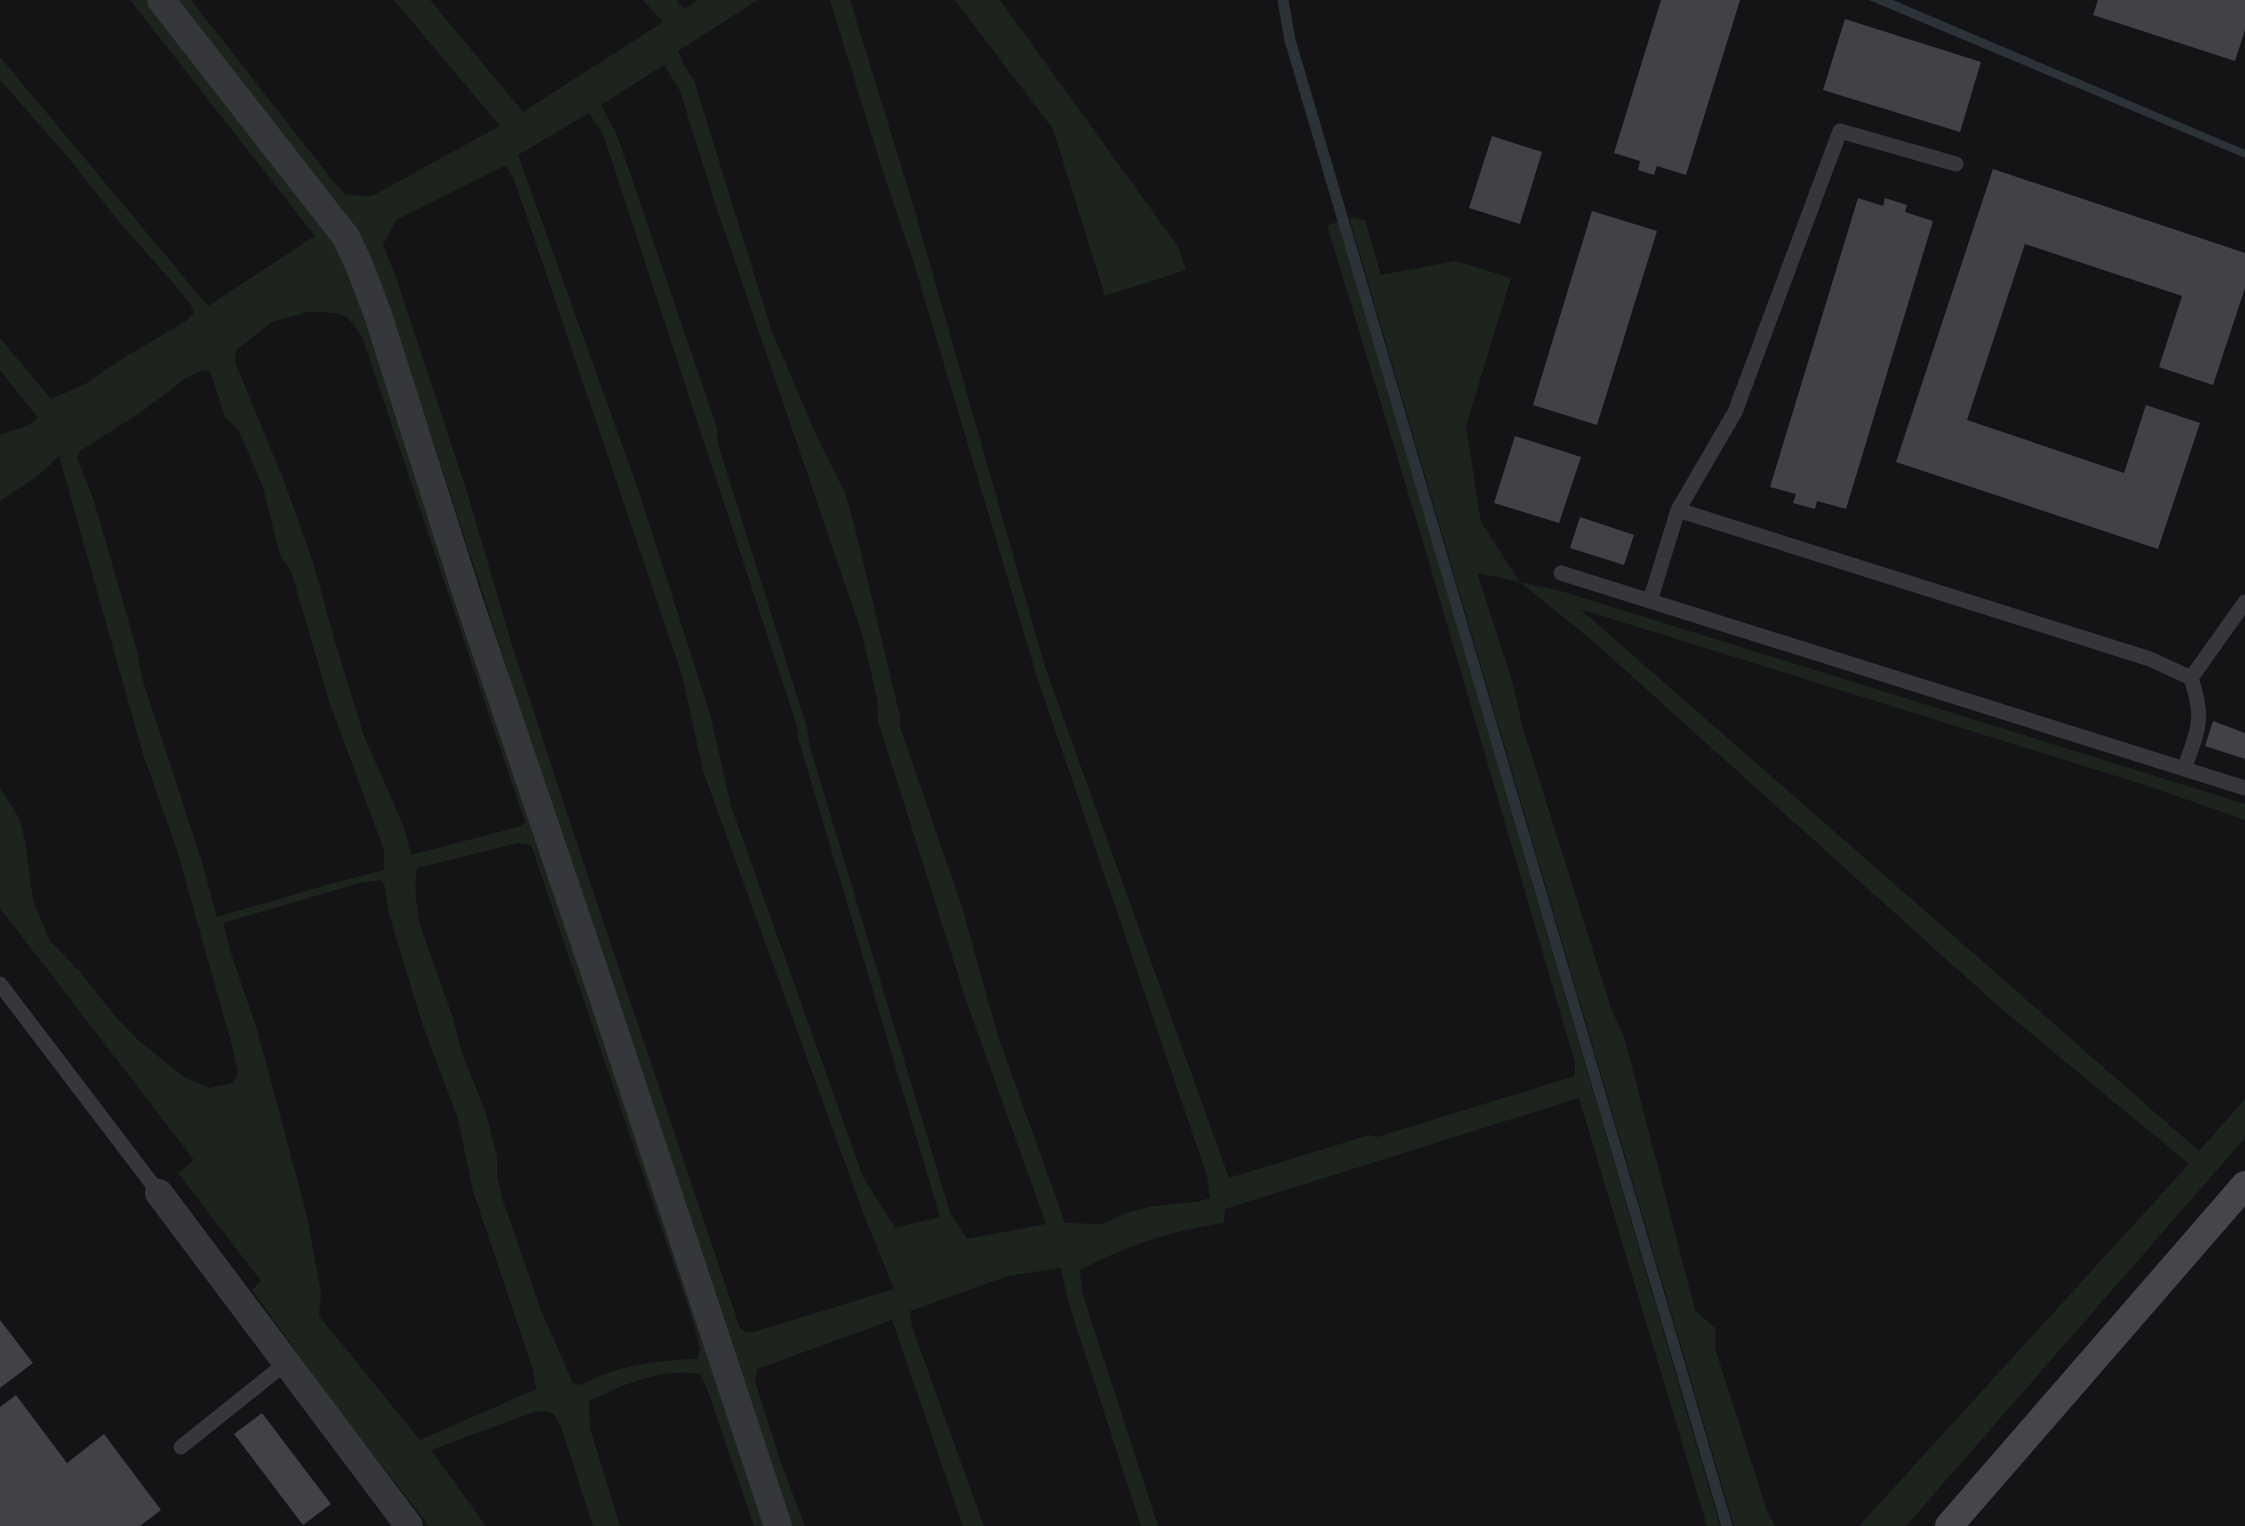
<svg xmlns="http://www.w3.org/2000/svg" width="2245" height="1526" viewBox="0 0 2245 1526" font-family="'Open Sans',sans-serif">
<rect width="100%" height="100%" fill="#141416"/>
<path fill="#1d241d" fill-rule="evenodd" d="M130,0H155L345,251L770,1526H754L706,1386L700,1374C662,1367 623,1385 589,1401L590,1428L620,1526H593L561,1427L554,1414L545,1411L534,1412L431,1450L486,1526H429L335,1405L252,1290L261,1281L178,1173L194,1160L0,908V788L19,818L25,840L33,901L50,941L81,973L114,1015L139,1041L170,1066L186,1078L209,1088L234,1083L238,1073L231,1042L177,850L143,754L59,456L39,475L0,501V435C16,428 25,430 38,418L0,370V338L51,399L84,385L125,357L186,321L194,313L191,305L176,286L120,223L66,155L0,80V57L208,306L315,236ZM308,312C341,313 345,309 363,339L525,822L521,826L411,855L404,827L364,736L335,642L313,562L284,481L235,362L236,350L272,322ZM203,370L210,371L225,417L236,427L243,440L263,488L280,555L291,571L330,704L384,850V870L333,883L217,917L202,862L143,681L136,647L94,501L77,457L79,452L144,410L186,378ZM518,843L531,845L693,1321L700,1349L697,1359C659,1360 615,1365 582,1385L573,1383L542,1313L502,1198L497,1175V1156L487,1116L462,1053L453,1018L421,928C416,908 414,888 417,868ZM380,880L384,883L389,914L423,1026L458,1119L473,1191L533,1370L536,1389L420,1440L319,1316L321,1293L307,1216L258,1033L230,950L223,923L360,883Z
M176,0H191L333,181L346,195L372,196L500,126L394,0H430L523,112L663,22L643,0H676L684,9L698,0H758L678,51L685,67L694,80L771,329L817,437L845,493L856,532L900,716V727L962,907L998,1036L1065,1223L1103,1224L1126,1213L1153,1206L1196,1202L1210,1198L1207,1176L1037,677L913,260L883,172L830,0H850L913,205L1045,667L1229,1178L1369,1135L1377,1137L1575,1076V1063L1428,559L1327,225L1339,222L1720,1526H1707L1579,1098L1225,1209L1224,1223C1169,1231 1129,1245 1080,1270L1082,1292L1158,1526H1141L1068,1301L1061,1268L1008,1276L910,1311L912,1327L984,1526H963L892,1320L757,1369L755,1381L781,1463L805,1526H790L545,786L435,446L376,278L346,214ZM664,65L680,91L715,203L862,634L877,698L878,721L966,1000L1046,1224L967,1239L950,1212L810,747L807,728L718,444L717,428L617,135L601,105ZM589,113L603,134L796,723L799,741L940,1217L895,1228L863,1177L731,806L710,714L638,489L518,155ZM506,165L514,179L682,675L703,771L865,1218L894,1289L754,1332H745L740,1328L573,831L512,645L467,492L396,277L383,245L396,220Z
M955,0H1000L1179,248L1186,270L1105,296L1053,129Z
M1349,217L1365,220L1381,275L1456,261L1511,278L1466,426L1481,522L1520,582L1561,591L2245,804V820L2148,786L1580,609L2199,1151L2245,1099V1138L1906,1526H1859L2189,1164L1997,1005L1594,642L1520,582L1477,573L1512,680L1522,725L1611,1008L1625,1040L1695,1310L1716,1329L1715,1348L1767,1511L1775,1526H1734Z"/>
<path fill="#2b3339" d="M1869,0H1893L1914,9L2245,150V158Z"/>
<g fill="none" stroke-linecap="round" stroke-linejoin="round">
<path stroke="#2b3339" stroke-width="11" d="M1283,0L1290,40C1439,535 1580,1031 1727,1526"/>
</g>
<path fill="#414246" d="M1661,0H1740L1686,175L1657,166L1654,175L1638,170L1640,161L1614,153Z
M2098,0H2245V30L2235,61L2093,15Z
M1845,19L1981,62L1960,132L1823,90Z
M1492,136L1542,152L1520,224L1469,208Z
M1993,169L2245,253V288L2213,385L2159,367L2182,296L2025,244L1967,420L2124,473L2146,405L2200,423L2158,549L1896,462Z
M1858,198L1883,206L1885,198L1907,205L1905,212L1933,221L1846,509L1817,501L1815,509L1793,503L1796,494L1770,487Z
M1592,211L1657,231L1597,425L1533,405Z
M1515,436L1581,457L1559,523L1494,503Z
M1580,517L1634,535L1624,565L1570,548Z
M2213,721L2245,733V759L2205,746Z
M0,1320L33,1363L0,1388Z
M16,1395L67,1463L104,1434L161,1510L140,1526H0V1407Z
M262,1413L331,1504L303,1525L234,1434Z"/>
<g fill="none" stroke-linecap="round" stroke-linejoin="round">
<path stroke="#36373b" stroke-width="15" d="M1678,510L2150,659L2191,678C2205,720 2198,730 2184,769
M1561,573L2245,788
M1650,601L1678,510L1735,412L1840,131L1956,164
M2191,678L2245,602
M0,984L159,1193
M181,1447L286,1363"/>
<path stroke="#36373b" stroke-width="28" d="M161,0L346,237L360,267L378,315L467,595L599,985L778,1526
M159,1193L409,1526"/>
<path stroke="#44464b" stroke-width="28" d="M1949,1526L2245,1185"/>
</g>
</svg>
